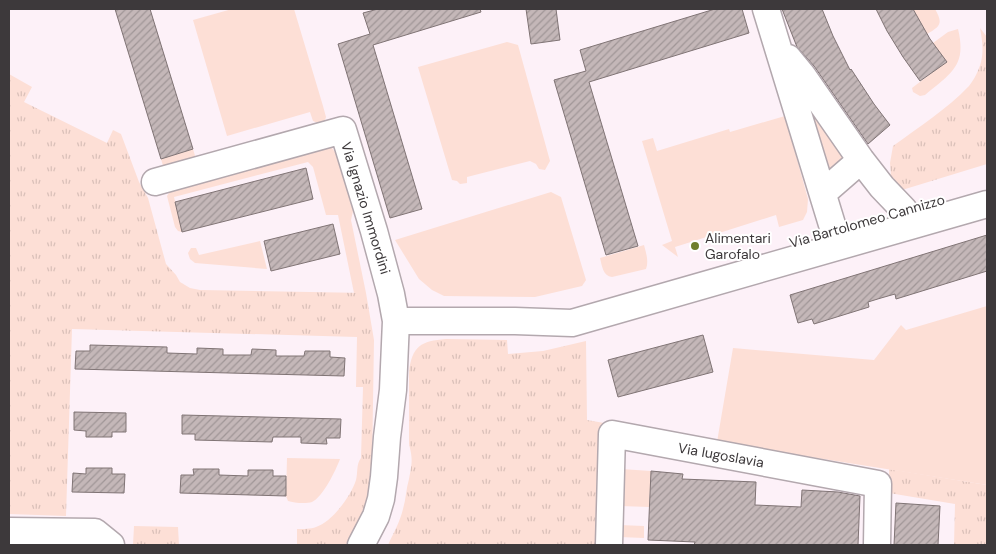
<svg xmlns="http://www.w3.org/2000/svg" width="996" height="554" viewBox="0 0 996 554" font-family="'DM Sans',sans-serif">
<defs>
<pattern id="grass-tufts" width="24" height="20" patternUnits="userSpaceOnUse" patternTransform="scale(1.25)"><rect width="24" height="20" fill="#fddfd6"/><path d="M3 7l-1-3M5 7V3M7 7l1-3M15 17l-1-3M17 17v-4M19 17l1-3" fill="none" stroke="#dac0b9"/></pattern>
<pattern id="building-hatch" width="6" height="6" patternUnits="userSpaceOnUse" patternTransform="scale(1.25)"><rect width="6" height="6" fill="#c4b7b8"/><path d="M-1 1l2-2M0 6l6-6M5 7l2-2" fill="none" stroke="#a09697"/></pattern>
</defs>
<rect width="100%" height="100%" fill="#fdf1f8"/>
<path fill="url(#grass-tufts)" d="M980,28L987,37V164L902,190L891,176L890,163L893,146C919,127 947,109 969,86C974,80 979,70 981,62C984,50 982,39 980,28Z
M9,74L32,87L24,102L107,143L113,130L121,134L139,182L148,198L166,264L176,275L180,282L190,288L200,290L366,293L374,340L372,466L368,498L360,517L346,545H297V529C303,529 311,529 316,527C332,522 351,496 356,480C358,473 356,464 361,458L363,387H356L357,337L72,329L66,516L9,514Z
M446,339L507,340L508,354L543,351L586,341L587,420L604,423L600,449L597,545H388C393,534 400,522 403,509C406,499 406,489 409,479C412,463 413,460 409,444V372C412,346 421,341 446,339Z
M889,469L987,485V545H954L955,504L889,493Z
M134,526L178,527L179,545H133Z"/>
<path fill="#fddfd6" d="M232,9H294L323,106L326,117L324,123L320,124L313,121L310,112L227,136L193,20Z
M913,9H935C943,23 941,26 927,34Z
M958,29C967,66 951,73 925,95L920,96L913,92L912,88L946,62L933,43L948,32Z
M507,42L518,45L550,161L545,170L539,169L536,164L530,161L467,177V183L460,184L457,181L452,180L418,67Z
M807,101L848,158L828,171Z
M785,116L808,199L807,212L803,220L779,227L776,215L675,247L678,257L662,245L672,241L642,141L653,138L657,151L729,129L730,132Z
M327,147L332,148L337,155L353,211L351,220L366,293H354L338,215H326L313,167L308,162L174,197L182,232L178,231L175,227L167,196L171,190Z
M193,149L196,159L164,169L161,159Z
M551,192L561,197L586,280L582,286L535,297L444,296L432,290L419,279L395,240Z
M260,241L267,269L195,263L190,259L188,253L191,248H196L199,255Z
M644,245C646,253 649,261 646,269L612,277C603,276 602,266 600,258Z
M987,306V485L717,442L733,348L874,360L901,325L906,330Z
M287,458L340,459C336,470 323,497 312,502C306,504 294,503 288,501L286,496Z
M621,469L651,471L649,507L620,506Z
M619,525L644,526V538L619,537Z"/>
<path fill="url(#building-hatch)" stroke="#807475" d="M115,9H150L193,149L161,159Z
M378,9H480L481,12L373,45L422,209L390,218L338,44L370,34L363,13Z
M526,9H556L560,40L531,44Z
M715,9H742L749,33L589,82L638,246L606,255L554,80L586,71L580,50Z
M782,9H822L833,36L850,70L851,69L874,104L890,125L868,144L814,66L797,47Z
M876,9H913L930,39L947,62L920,81L903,57L887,31Z
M306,168L313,199L182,232L175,202Z
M333,224L340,254L271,271L264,241Z
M987,235V271L896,299L895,294L881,298L868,302L869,307L814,324L812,319L798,323L790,295Z
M703,335L713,372L618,397L608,360Z
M90,345L167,347V353L197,354V348L223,349V355H251L252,349L276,350V356H304L305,351H330V357L345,358L344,376L75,369L76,351H90Z
M74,412L126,413V432H112V437H86V431L74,430Z
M182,415L341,419L340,438H326L327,444L301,443V437H273L272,442L195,440V434H182Z
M86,468H112V474H125L124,493L72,492L73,473L86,474Z
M193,469H219V475L248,476V470H273V476H286V496L180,493L181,475H194Z
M651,471L683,474L682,479L756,482L755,505L801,507L802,490L838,492L860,496L858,545H694L695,542L648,540Z
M896,503L940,506L938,545H894Z"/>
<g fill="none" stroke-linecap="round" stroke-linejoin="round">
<g stroke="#b3a8ae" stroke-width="29">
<path id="minor" d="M766,9L834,231
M788,58L802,75L861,160L882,187L904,210
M155,182L343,130L374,231L391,294L396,321L393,390L387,437L384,477L381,499L376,516L361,545
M823,193L861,160
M396,321H515L572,323L987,204
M9,531L95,532L111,545
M609,545L612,434L878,484L877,545"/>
</g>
<use href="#minor" stroke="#fff" stroke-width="26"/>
</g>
<circle fill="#707e2b" stroke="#fff" stroke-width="2" cx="695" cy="246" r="5"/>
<g text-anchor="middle" stroke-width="4" stroke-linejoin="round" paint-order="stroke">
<g font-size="14" fill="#3d393b" stroke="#fff">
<text transform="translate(366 208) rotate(73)" y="5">Via Ignazio Immordini</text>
<text transform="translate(867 221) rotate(-16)" y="5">Via Bartolomeo Cannizzo</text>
<text transform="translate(721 455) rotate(10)" y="5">Via Iugoslavia</text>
</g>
<g font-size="14" fill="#3d393b" stroke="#fff" text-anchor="start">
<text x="705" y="243">Alimentari<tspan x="705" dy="16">Garofalo</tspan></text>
</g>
</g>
<rect width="996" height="554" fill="none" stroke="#3d393b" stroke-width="20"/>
</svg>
